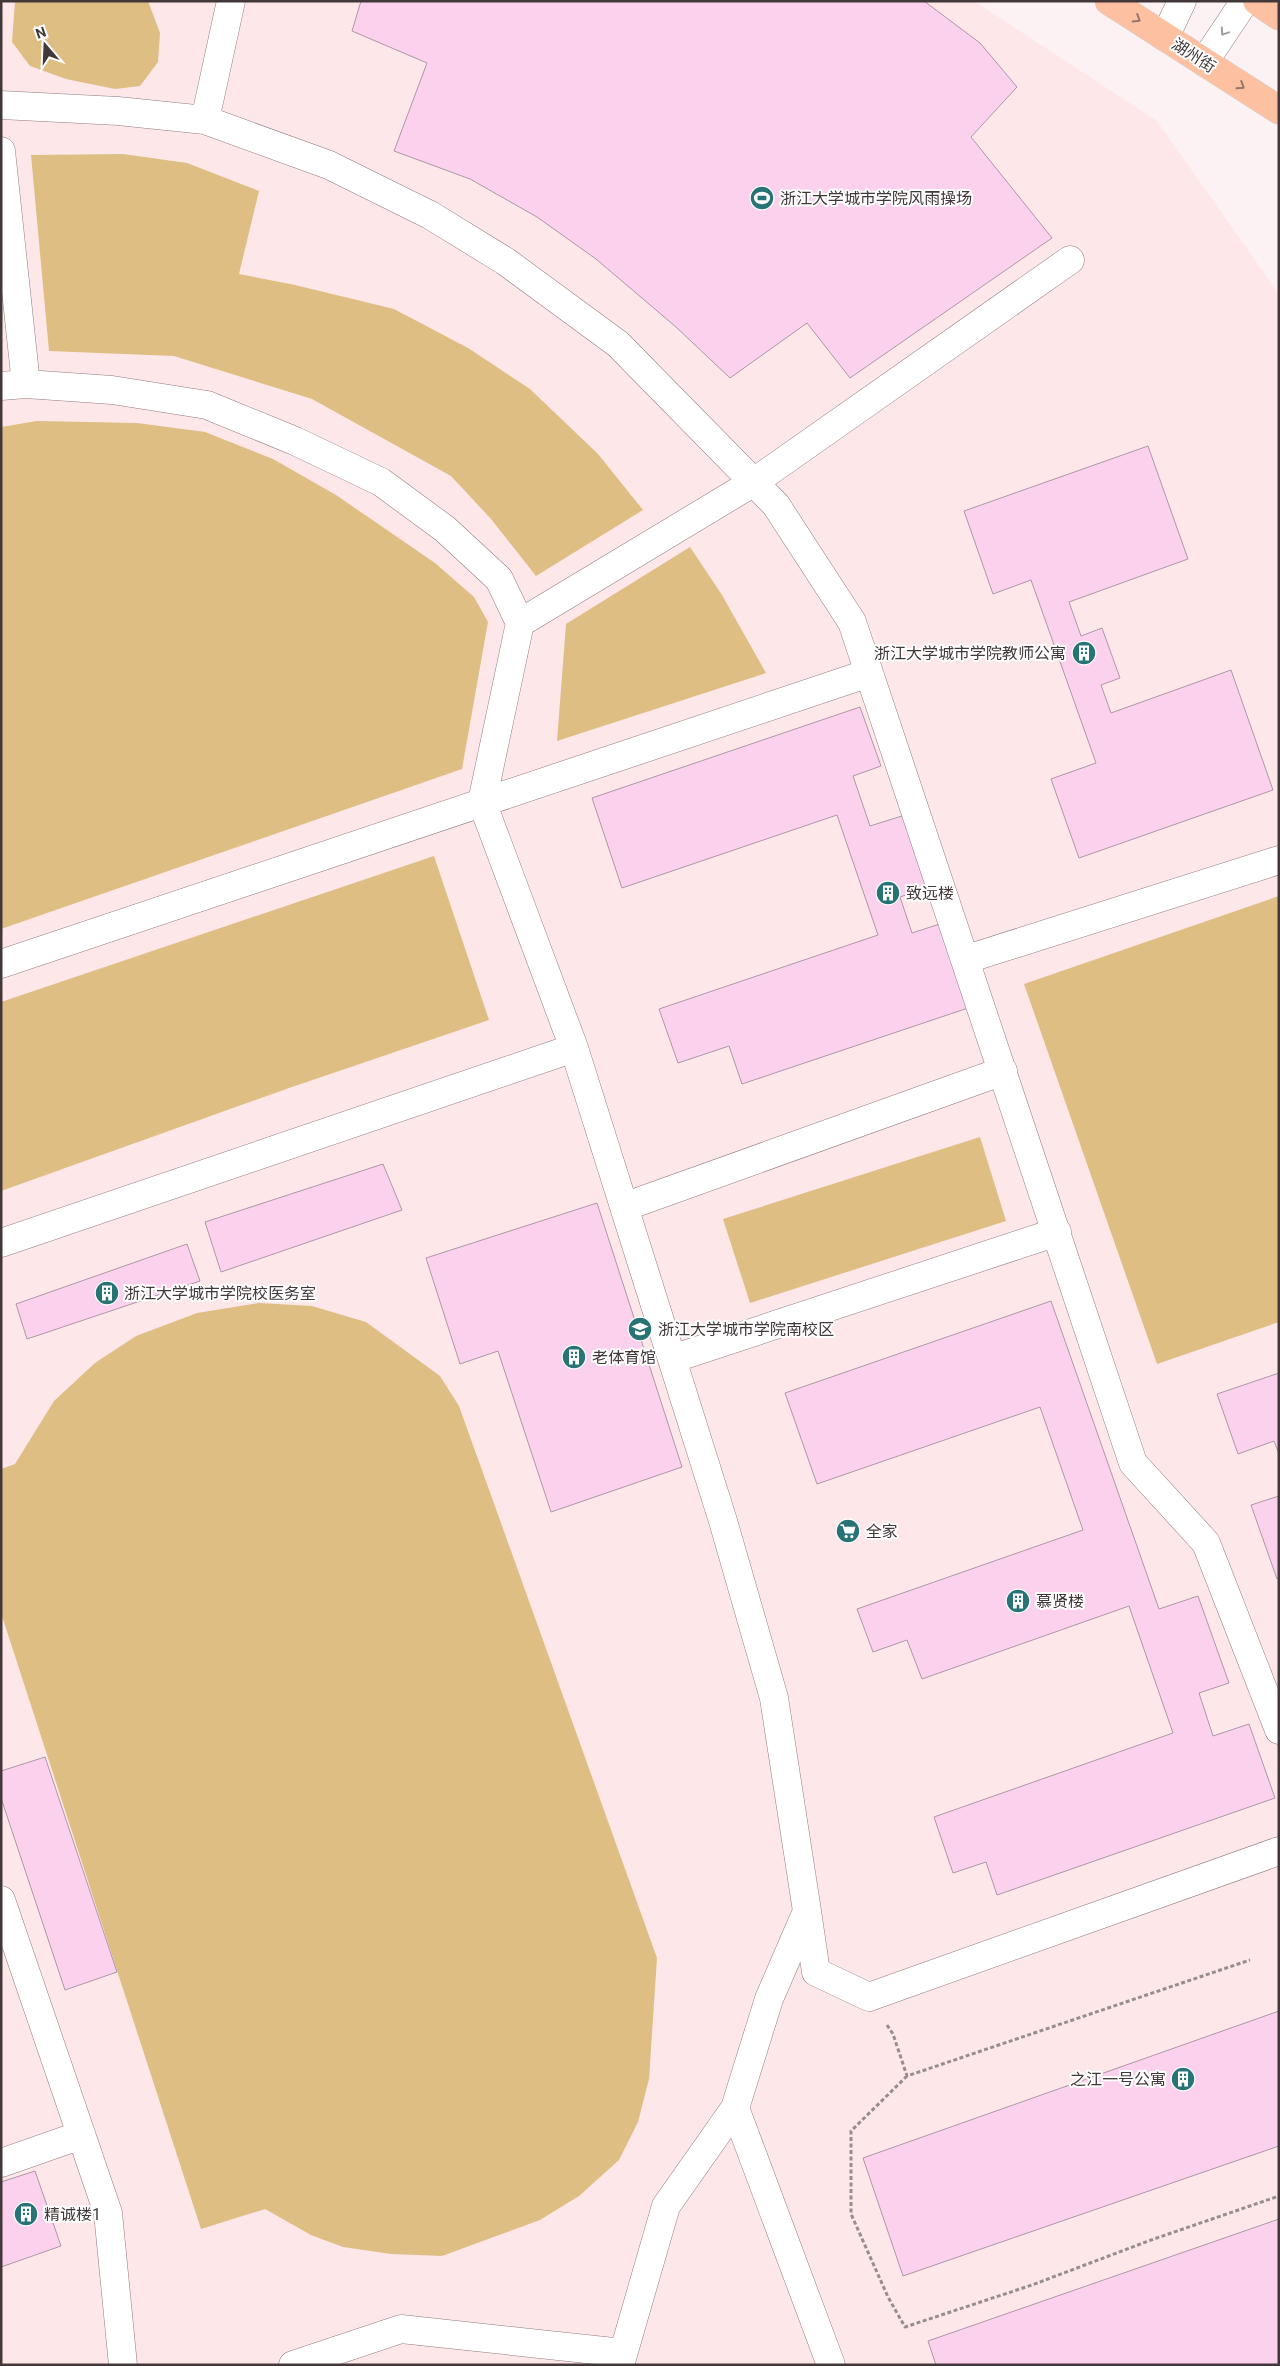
<svg xmlns="http://www.w3.org/2000/svg" width="1280" height="2366" viewBox="0 0 1280 2366" font-family="Roboto,'Noto Sans SC',sans-serif">
<rect width="100%" height="100%" fill="#fdf2f3"/>
<path fill="#fde7e9" d="M1,1H974L1157,121L1279,294V2365H1Z"/>
<path fill="#dfbe84" d="M15,1H148L160,33L158,62L140,86L115,89L66,79L30,66L12,42Z
M123,154L187,163L259,191L239,274L295,285L394,309L468,348L530,389L598,454L643,510L536,576L491,519L451,476L312,399L174,356L49,351L31,155Z
M37,421L137,423L205,432L273,459L336,495L435,563L474,597L488,622L462,769L1,929V427Z
M690,547L722,595L766,673L557,741L566,624Z
M434,856L489,1020L292,1087L1,1191V1002Z
M1279,896V1322L1157,1364L1024,984Z
M980,1137L1006,1221L750,1303L723,1219Z
M259,1303L312,1306L366,1322L440,1376L459,1406L657,1958L649,2079L638,2122L619,2160L579,2196L540,2220L442,2256L391,2254L343,2247L311,2235L265,2209L201,2229L1,1613V1469L15,1464L54,1401L95,1363L136,1336L197,1313Z"/>
<path fill="#fbd1ee" stroke="#ac98a6" d="M361,1H924L980,43L1017,87L971,137L1052,238L850,378L807,323L730,378L676,327L596,259L537,217L470,179L394,151L427,63L352,31Z
M1148,446L1188,559L1069,602L1081,636L1102,628L1120,678L1101,685L1111,713L1231,670L1273,790L1079,858L1051,779L1096,763L1031,580L993,594L964,511Z
M860,707L881,766L853,776L870,826L905,815L929,887L900,897L912,933L946,922L974,1006L742,1084L729,1046L678,1063L659,1009L878,935L837,815L622,888L592,798Z
M383,1164L402,1210L221,1272L205,1222Z
M597,1203L682,1467L551,1512L498,1351L460,1364L426,1258Z
M187,1244L200,1281L27,1339L16,1304Z
M1051,1301L1159,1609L1198,1596L1229,1683L1199,1693L1213,1736L1249,1724L1275,1798L997,1895L986,1862L953,1873L934,1817L1173,1733L1129,1606L922,1679L907,1640L873,1652L857,1609L1083,1530L1040,1407L817,1484L785,1393Z
M1279,1373V1454L1274,1441L1238,1454L1217,1394Z
M1279,1496V1578L1277,1579L1251,1505Z
M45,1757L117,1972L65,1990L1,1798V1771Z
M1279,2011V2146L903,2276L863,2158Z
M35,2171L61,2246L1,2267V2182Z
M1279,2219V2365H936L928,2341Z"/>
<g fill="none" stroke-linecap="round" stroke-linejoin="round">
<g stroke="#937b7e" stroke-width="29">
<path id="minor" d="M1165,37L1182,1
M1204,62L1245,1
M1,105L118,111L205,120L329,165L430,215L505,261L618,344L776,505L852,622L1133,1463L1206,1543L1279,1730
M205,120L231,1
M1,151L26,384
M1,386L26,384L112,390L207,405L295,441L381,482L445,529L499,579L520,623
M967,959L1279,860
M1,964L869,673
M624,1207L1003,1071
M1,1243L574,1048
M672,1359L1057,1232
M1,1900L108,2213L123,2365
M807,1911L816,1972L869,1997L1279,1851
M735,2108L831,2365
M1,2163L81,2135
M293,2365L401,2329L623,2353
M620,2365L666,2206L735,2108L769,1999L807,1911L774,1698L723,1521L574,1048L482,802L520,623L754,482L1070,260"/>
</g>
<g stroke="#d5d3d3" stroke-width="29">
<path id="major" d="M1109,1L1279,110
M1257,1L1279,16"/>
</g>
<path stroke="#988d8e" stroke-width="3" stroke-dasharray="4 2.5" stroke-linecap="butt" d="M887,2025L893,2034L907,2076L1250,1960
M907,2076L851,2131V2214L888,2297L905,2327L1032,2285L1151,2240L1279,2196"/>
<use href="#minor" stroke="#fff" stroke-width="28"/>
<use href="#major" stroke="#fdc1a2" stroke-width="28"/>
</g>
<defs><path id="oneway-chevron" d="M-2-3.5L2.5 0L-2 3.5" fill="none" stroke-width="1.6" stroke-linecap="round" stroke-linejoin="round" transform="scale(1.25)"/></defs>
<g stroke="#967668">
<use href="#oneway-chevron" transform="translate(1137 19) rotate(32)"/>
<use href="#oneway-chevron" transform="translate(1241 86) rotate(33)"/>
</g>
<use stroke="#a09c9c" href="#oneway-chevron" transform="translate(1224 32) rotate(124)"/>
<defs>
<g id="stadium-disc" transform="scale(1.25)"><circle r="9.5" fill="#287376" stroke="#fff"/><path d="M0-5a6.5 5 0 1 0 0 10a6.5 5 0 1 0 0-10ZM-3.5-1.8h7v3.6h-7Z" fill="#fff"/></g>
<g id="building-disc" transform="scale(1.25)"><circle r="9.5" fill="#287376" stroke="#fff"/><path d="M-4-6H4V6H1V3H-1V6H-4ZM-2.5-4.3h1.7v1.8h-1.7ZM.8-4.3h1.7v1.8H.8ZM-2.5-1h1.7V.8h-1.7ZM.8-1h1.7V.8H.8Z" fill="#fff"/></g>
<g id="university-disc" transform="scale(1.25)"><circle r="9.5" fill="#287376" stroke="#fff"/><path d="M0-5L7-2L0 1L-7-2ZM-4 1L0 2.5L4 1V4Q0 6-4 4Z" fill="#fff"/></g>
<g id="supermarket-disc" transform="scale(1.25)"><circle r="9.5" fill="#287376" stroke="#fff"/><path d="M-6-5.5h2.5l.6 2H6L4.5 2H-2.5L-4.4-4H-6ZM-1.5 3.2a1.3 1.3 0 1 0 .1 0ZM3 3.2a1.3 1.3 0 1 0 .1 0Z" fill="#fff"/></g>
</defs>
<g fill-rule="evenodd">
<use href="#stadium-disc" x="762" y="198"/>
<use href="#building-disc" x="1084" y="653"/>
<use href="#building-disc" x="888" y="893"/>
<use href="#building-disc" x="107" y="1293"/>
<use href="#university-disc" x="640" y="1329"/>
<use href="#building-disc" x="574" y="1357"/>
<use href="#supermarket-disc" x="848" y="1531"/>
<use href="#building-disc" x="1018" y="1601"/>
<use href="#building-disc" x="1183" y="2079"/>
<use href="#building-disc" x="26" y="2214"/>
</g>
<g text-anchor="middle" stroke-width="4" stroke-linejoin="round" paint-order="stroke">
<g font-size="16" fill="#423839" stroke="#fff">
<text transform="translate(1194 55) rotate(33)" y="6">湖州街</text>
</g>
<g font-size="16" fill="#423839" stroke="#fff" text-anchor="start">
<text x="780" y="204">浙江大学城市学院风雨操场</text>
<text x="1066" y="659" text-anchor="end">浙江大学城市学院教师公寓</text>
<text x="906" y="899">致远楼</text>
<text x="124" y="1299">浙江大学城市学院校医务室</text>
<text x="658" y="1335">浙江大学城市学院南校区</text>
<text x="592" y="1363">老体育馆</text>
<text x="866" y="1537">全家</text>
<text x="1036" y="1607">慕贤楼</text>
<text x="1166" y="2085" text-anchor="end">之江一号公寓</text>
<text x="44" y="2220">精诚楼1</text>
</g>
</g>
<rect width="1280" height="2366" fill="none" stroke="#423839" stroke-width="5"/>
<g transform="translate(45 45) rotate(341)" stroke="#ffffff" stroke-width="4" paint-order="stroke">
<path d="M0-4L9 19L0 12L-9 19Z" fill="#423839"/>
<text y="-8" font-size="14" font-weight="bold" text-anchor="middle" fill="#423839">N</text>
</g>
</svg>
